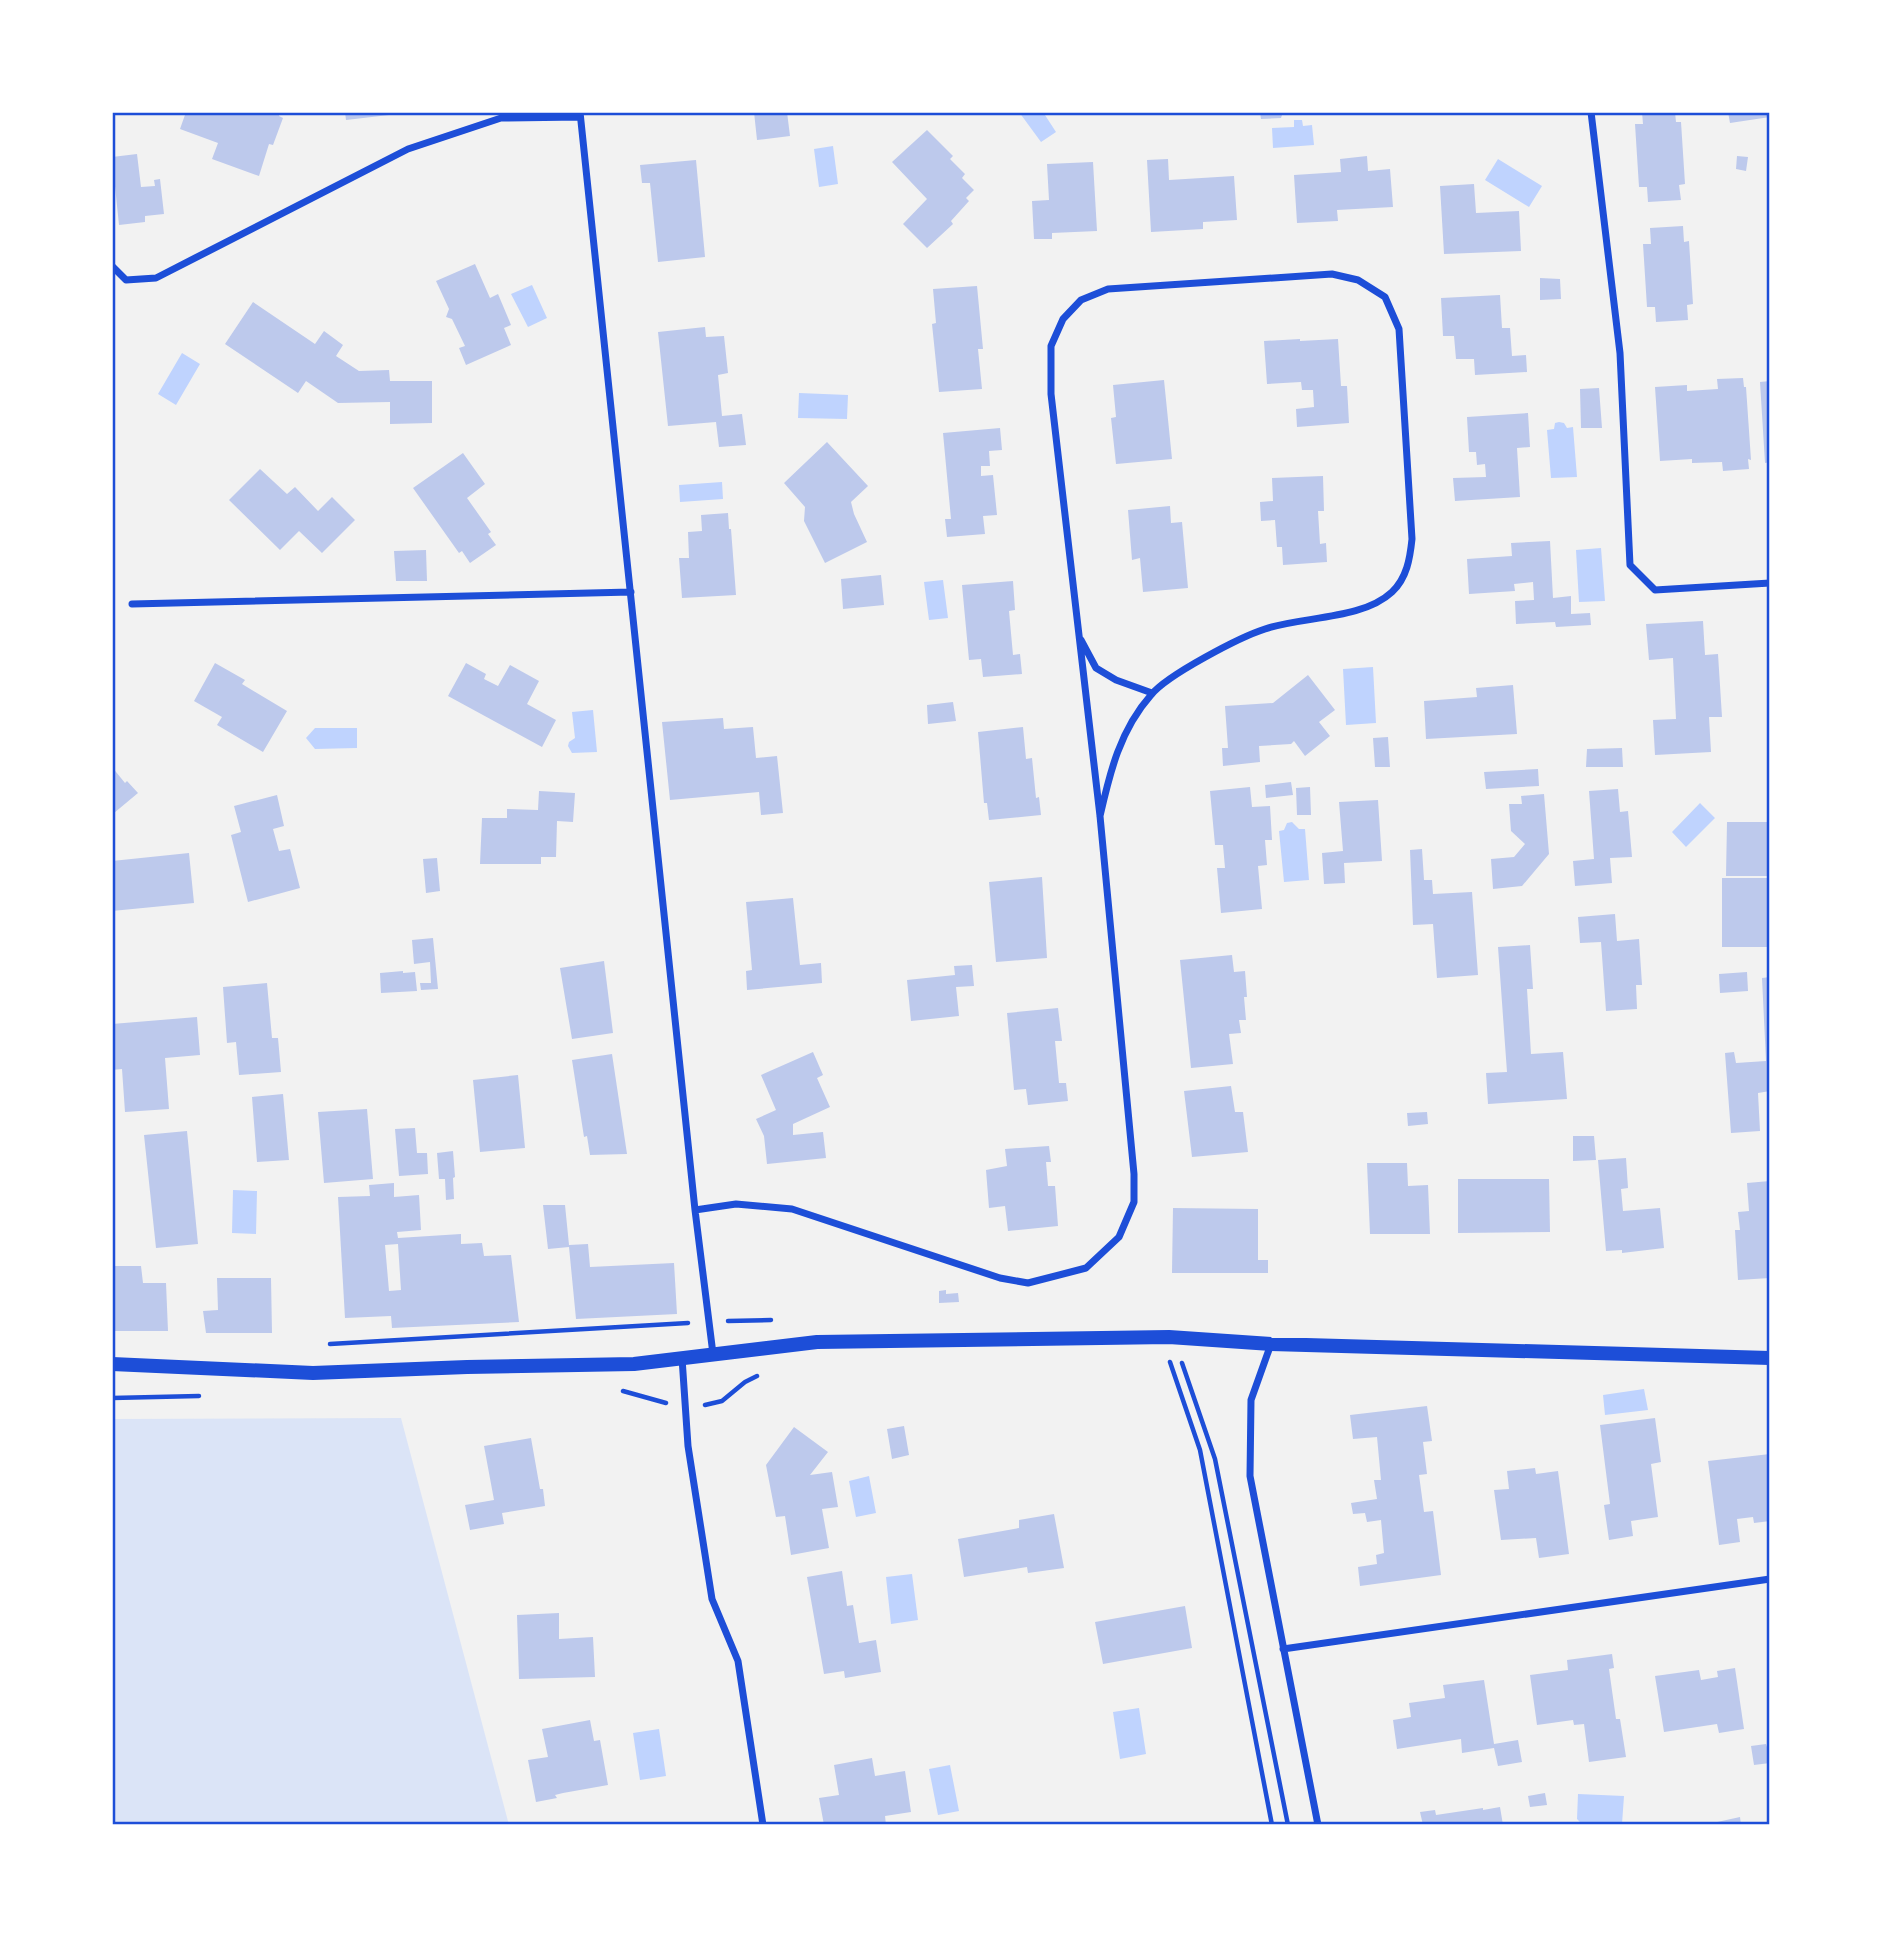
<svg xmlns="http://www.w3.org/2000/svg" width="1882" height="1937" viewBox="0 0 1882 1937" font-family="Mulish,sans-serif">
<rect width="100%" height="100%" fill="#f2f2f2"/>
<path fill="#dbe4f7" d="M401,1418L509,1825H112V1419Z"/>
<path fill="#bfd3fe" d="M1019,112H1043L1056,132L1041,142Z
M1294,120H1302L1303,126L1312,125L1314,145L1273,148L1272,128L1294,127Z
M833,146L838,184L819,187L814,149Z
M1498,159L1542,186L1529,207L1485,180Z
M532,285L547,318L528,327L511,294Z
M182,353L200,364L176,405L158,394Z
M799,393L848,395L847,419L798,418Z
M1559,422L1564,423L1567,428L1573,427L1577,477L1551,478L1547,430L1554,429L1555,423Z
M722,482L723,499L680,502L679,485Z
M1601,548L1605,601L1579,602L1576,550Z
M943,580L948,618L929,620L924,582Z
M1373,667L1376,723L1346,725L1343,669Z
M593,710L597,752L572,753L568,746L569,742L575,738L572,712Z
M315,728H357V748L315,749L306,738Z
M1700,803L1715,818L1686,847L1672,832Z
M1292,822L1299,829H1305L1309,880L1284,882L1279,831L1284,830L1287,823Z
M233,1190L257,1191L256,1234L232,1233Z
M1644,1389L1648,1410L1605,1415L1603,1395Z
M869,1476L876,1513L856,1517L849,1481Z
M912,1574L918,1620L891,1624L886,1577Z
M1139,1708L1146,1754L1120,1759L1113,1712Z
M659,1729L666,1776L640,1780L633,1733Z
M950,1765L959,1811L938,1815L929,1769Z
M1578,1794L1624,1796L1622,1824L1593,1822L1589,1825H1583L1577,1819Z"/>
<path fill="#bdc9ec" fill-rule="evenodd" d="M186,112H280L279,116L283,118L273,145L269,144L259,176L212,159L218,143L180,129Z
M345,112H389V115L346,120Z
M754,112H787L790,136L757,140Z
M1260,112H1283L1281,118L1261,119Z
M1642,112H1675L1676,122H1681L1685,184L1679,185L1681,200L1648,202L1647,187H1639L1635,124H1643Z
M1728,112H1770V117L1730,123Z
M927,130L953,156L950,159L965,174L962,178L974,190L966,198L969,201L951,221L953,224L927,248L903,224L927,199L892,162Z
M137,154L141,187L155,186L154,180L160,179L164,214L145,216V222L119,225L112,157Z
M1367,156L1368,171L1390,169L1393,207L1337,210L1338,221L1297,223L1294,175L1341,172L1340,159Z
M1737,156L1748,157L1746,171L1736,169Z
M1168,159L1169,180L1234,176L1237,220L1203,222V229L1151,232L1147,160Z
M696,160L705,257L658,262L650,183H642L640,165Z
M1093,162L1097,231L1052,233V239H1034L1032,201L1049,200L1047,164Z
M1474,184L1476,213L1519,211L1521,251L1444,254L1440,186Z
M1683,226L1684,242L1689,241L1693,304L1687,305L1688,320L1656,322L1655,307H1647L1643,244H1651L1650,228Z
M475,264L490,298L498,294L511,325L504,328L511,345L466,365L459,348L465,346L452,319L446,317L449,309L436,281Z
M1540,278L1560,279L1561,299L1540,300Z
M977,286L983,349H978L982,389L939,392L932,324L936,323L933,289Z
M1500,295L1502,328H1510L1512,356L1526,355L1527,372L1475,375L1474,359H1456L1454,336H1443L1441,298Z
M253,302L315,344L324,331L343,345L336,356L359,371L389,370L390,381H432V423L390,424V402L338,403L306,381L298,393L225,344Z
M705,327L706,337L724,336L728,373L718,375L722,416L742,414L746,445L719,447L716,422L668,426L658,332Z
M1300,339V341L1338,339L1341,386H1347L1349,423L1297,427L1296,409L1314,407L1313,390H1302L1301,382L1267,384L1264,341Z
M1743,378L1744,387H1746L1751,460L1748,459L1749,469L1723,471L1722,462L1692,463V459L1660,461L1655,387L1687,385V391L1718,389L1717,379Z
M1164,380L1172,459L1116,464L1111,418L1116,417L1113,385Z
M1770,381V462L1765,463L1760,382Z
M1599,388L1602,428H1581L1580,389Z
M1528,413L1530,447L1517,448L1520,497L1455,501L1453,478L1486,477L1485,464L1477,465L1476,452H1469L1467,417Z
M1000,428L1002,450L989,451L990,466H981V476L993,475L997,515L983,516L985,534L947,537L945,519H951L943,433Z
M827,442L868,486L851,502L854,514L867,542L825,563L804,521L805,507L784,483Z
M463,453L485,484L467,498L491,532L488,534L496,545L470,563L462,551L459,553L413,488Z
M260,469L287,494L295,487L318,511L332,497L355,520L322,553L299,531L280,550L229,500Z
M1323,476L1324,511H1318L1320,544L1326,543L1327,562L1283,565L1282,547H1277L1275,520L1261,521L1260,502L1273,501L1272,478Z
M1170,506L1171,523L1182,522L1188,588L1143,592L1140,558L1132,560L1128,510Z
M728,513L729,529H731L736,595L682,598L679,558H689L688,532L702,531L701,515Z
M1550,541L1553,598L1571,596V614L1590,613L1591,625L1556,627L1555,622L1516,624L1515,601L1534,600L1533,582L1514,584L1515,591L1469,594L1467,559L1512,556L1511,543Z
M426,550L427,581H396L394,551Z
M881,575L884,605L843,609L841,579Z
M1013,581L1015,610L1009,611L1013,655L1020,654L1022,674L983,677L981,659L969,660L962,585Z
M1703,621L1705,655L1718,654L1722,717H1709L1711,752L1655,755L1653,720L1676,719L1673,658L1649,660L1646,624Z
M215,663L245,680L242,684L287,711L263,752L217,725L222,717L194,701Z
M466,663L486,674L484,679L498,686L510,665L539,681L527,704L556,720L542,747L448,696Z
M1308,675L1335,710L1319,722L1330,736L1305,756L1294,741L1291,744L1259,746L1260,762L1223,766L1222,748H1228L1225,706L1273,703Z
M1513,685L1517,734L1426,739L1424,701L1477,697L1476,688Z
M953,702L956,721L928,724L927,705Z
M723,718L724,729L753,727L756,758L777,756L783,813L761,815L759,792L670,800L662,722Z
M1023,727L1026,759L1032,758L1036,798L1039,797L1041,815L989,820L987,803H984L978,732Z
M1388,737L1390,767H1375L1373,738Z
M1622,748L1623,767H1586L1587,749Z
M112,767L125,783L127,781L138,793L114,813L112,810Z
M1538,769L1539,786L1486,789L1484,772Z
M1291,782L1293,795L1266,798L1265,785Z
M1250,787L1252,807L1270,806L1272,840H1265L1267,865L1258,866L1262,909L1221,913L1217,868H1225L1223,845H1215L1210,791Z
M1310,787L1311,815H1297L1296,788Z
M1618,789L1620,812L1628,811L1632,857L1610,858L1612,883L1575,886L1573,861L1594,859L1589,791Z
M539,791L575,793L573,822L557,821L556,857H541V864H480L482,818H507V809L538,810Z
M1544,794L1549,854L1522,886L1493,889L1491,859L1514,857L1525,844L1511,831L1509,804H1522L1521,796Z
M277,795L284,826L273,829L279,851L290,849L300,888L248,902L231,835L241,832L234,806Z
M1378,800L1382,861L1344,863L1345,883L1324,884L1322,853L1343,851L1339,802Z
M1727,822H1770V876H1726Z
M1422,849L1424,880H1432L1433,894L1472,892L1478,975L1437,978L1433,924L1413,925L1410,850Z
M189,853L194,903L112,911V861Z
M437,858L440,891L426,893L423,859Z
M1042,877L1047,958L996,962L989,882Z
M1722,878H1770V947H1722Z
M793,898L800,965L821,963L822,983L747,990L746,971L752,970L746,902Z
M1615,914L1617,941L1639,939L1642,985H1636L1637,1009L1606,1011L1601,942L1580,943L1578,917Z
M433,938L438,989L421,990L420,983H431L430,962L414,964L412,940Z
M1530,945L1533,989H1527L1531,1054L1563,1052L1567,1099L1488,1104L1486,1073L1507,1072L1498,947Z
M1232,955L1234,972L1245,971L1247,997H1244L1246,1020H1239L1241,1033L1229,1034L1233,1064L1191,1068L1180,960Z
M604,961L613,1033L572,1039L560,968Z
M972,965L974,986L956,987L959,1016L911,1021L907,980L955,975L954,966Z
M403,971V973L415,972L417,991L381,993L380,973Z
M1747,972L1748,991L1720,993L1719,974Z
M1770,977V1091L1758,1093L1760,1131L1731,1133L1725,1053L1734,1052L1736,1063L1766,1061L1762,978Z
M267,983L272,1038H278L281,1072L239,1075L236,1042L227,1043L223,987Z
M1058,1008L1062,1041H1055L1059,1083H1066L1068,1101L1028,1105L1026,1089L1014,1090L1007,1013Z
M197,1017L200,1055L165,1058L169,1109L125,1112L122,1069L112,1070V1024Z
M813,1052L823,1075L817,1078L830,1107L793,1124V1135L823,1132L826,1158L767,1164L764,1136L756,1119L776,1110L761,1075Z
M612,1054L627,1154L590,1155L587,1136L584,1137L572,1060Z
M518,1075L525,1148L480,1152L473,1080Z
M1231,1086L1235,1112H1243L1248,1152L1192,1157L1184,1091Z
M283,1094L289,1160L257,1162L252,1097Z
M367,1109L373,1179L324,1183L318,1112Z
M1427,1112L1428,1124L1408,1126L1407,1113Z
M415,1128L417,1153H427L428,1174L399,1176L395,1129Z
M187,1131L198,1244L156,1248L144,1135Z
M1573,1136H1594L1596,1160L1573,1161Z
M1049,1146L1051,1162H1046L1048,1186H1055L1058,1226L1008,1231L1005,1206L989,1208L986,1170L1007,1166L1005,1149Z
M453,1151L455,1177L453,1178L454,1199L446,1200L445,1179H439L437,1153Z
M1626,1158L1628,1188L1621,1189L1623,1211L1660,1208L1664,1248L1622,1253V1250L1606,1251L1598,1160Z
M1367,1163H1407L1408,1186L1428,1185L1430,1234H1370Z
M1458,1179H1549L1550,1232L1458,1233Z
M1770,1181V1278L1738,1280L1735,1230H1740L1738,1212L1749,1211L1747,1183Z
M394,1183V1197L419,1195L421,1230L397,1232L398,1238L461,1234V1244L482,1243L484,1256L511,1255L519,1322L392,1328L391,1316L345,1318L338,1197L370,1196L369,1185ZM398,1244L401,1290L389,1291L385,1245Z
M543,1205H565L569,1245L588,1244L590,1267L674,1263L677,1314L576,1319L569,1247L548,1249Z
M1173,1208L1258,1209V1260H1268V1273H1172Z
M112,1266H141L143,1283H166L168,1331H112Z
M217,1278H271L272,1333H206L203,1311L218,1310Z
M946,1290V1294L958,1293L959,1302L939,1303V1291Z
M1427,1406L1432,1441L1423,1442L1427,1474L1419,1475L1424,1512L1433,1511L1441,1575L1360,1586L1358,1567L1377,1564L1376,1555L1384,1553L1381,1520L1367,1522L1365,1513L1353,1514L1351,1503L1377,1499L1374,1480H1381L1377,1437L1353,1439L1350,1415Z
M1655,1418L1661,1462L1651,1464L1658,1517L1631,1521L1633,1536L1609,1540L1604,1505L1610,1504L1600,1425Z
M904,1426L909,1455L892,1459L887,1429Z
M794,1427L828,1452L810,1475L832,1472L838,1507L822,1509L829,1548L791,1555L785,1516L776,1517L766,1465Z
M531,1438L540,1489H543L545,1506L502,1513L504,1524L470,1530L465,1505L494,1500L484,1446Z
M1770,1454V1521L1754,1523L1753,1517L1737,1519L1740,1542L1719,1545L1708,1461Z
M1535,1468L1536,1474L1558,1471L1569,1554L1539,1558L1536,1538L1501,1540L1494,1490L1509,1489L1507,1471Z
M1054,1514L1064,1568L1028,1573L1027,1567L964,1577L958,1539L1019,1528V1520Z
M842,1571L847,1606L853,1605L859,1643L876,1640L881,1672L845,1678L844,1671L824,1674L807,1577Z
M1185,1606L1192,1648L1103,1664L1095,1622Z
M559,1613V1639L593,1637L595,1677L519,1679L517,1615Z
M1612,1654L1614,1668L1609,1669L1616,1719H1620L1626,1757L1589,1762L1584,1724L1574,1725L1573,1720L1537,1725L1530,1675L1568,1670L1567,1660Z
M1735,1668L1744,1729L1719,1733L1717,1724L1664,1732L1655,1676L1699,1670L1701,1680L1718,1677L1717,1671Z
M1484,1680L1494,1744L1518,1740L1522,1762L1498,1766L1494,1748L1462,1753L1461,1739L1397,1749L1393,1720L1411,1717L1409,1703L1445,1698L1443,1685Z
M590,1720L594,1741L600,1740L608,1785L563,1793L555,1795L557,1798L536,1802L528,1760L548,1757L542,1729Z
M1766,1744L1767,1747L1770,1746V1763L1754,1765L1751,1746Z
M872,1758L875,1776L905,1771L911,1812L885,1816L886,1825H824L819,1798L839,1795L834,1765Z
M1545,1793L1547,1805L1530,1807L1528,1796Z
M1500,1807L1503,1825H1423L1420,1812L1435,1810L1436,1815L1483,1808V1810Z
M1740,1817L1741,1825H1708V1824Z"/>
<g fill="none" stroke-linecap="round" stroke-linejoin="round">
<path stroke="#1d4ed8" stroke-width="4.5" d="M728,1321L771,1320
M330,1344L688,1323
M1170,1362L1200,1450L1272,1825
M1182,1363L1215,1459L1288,1825
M623,1391L666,1403
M112,1398L199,1396
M705,1405L722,1401L745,1382L757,1376"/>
<path stroke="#1d4ed8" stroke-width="7" d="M580,112L695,1210L713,1354
M1591,112L1620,353L1630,565L1655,590L1770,583
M112,266L126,280L156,278L408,149L501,118L580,117
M132,604L631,592
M1081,640L1096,668L1116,680L1152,693
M695,1210L736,1204L792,1209L1000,1278L1028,1283L1086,1268L1119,1237L1134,1202V1174L1100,816L1051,394V346L1063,319L1081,300L1108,289L1332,274L1358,280L1385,297L1399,329L1412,539C1410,558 1407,578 1392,592C1362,620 1303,616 1265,629C1240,637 1167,675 1151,695C1120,730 1110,772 1100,816
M1271,1344L1251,1400L1250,1476L1318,1825
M682,1358L688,1446L712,1599L738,1661L763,1825
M1283,1649L1770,1579"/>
<path stroke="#1d4ed8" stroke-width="14" d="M112,1364L313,1373L467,1367L634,1364L817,1342L1169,1337L1271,1344L1770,1358"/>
</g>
<rect width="1882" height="1937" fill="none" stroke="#ffffff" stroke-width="228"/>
<rect x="114" y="114" width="1654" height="1709" fill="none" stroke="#1d4ed8" stroke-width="2.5"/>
</svg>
